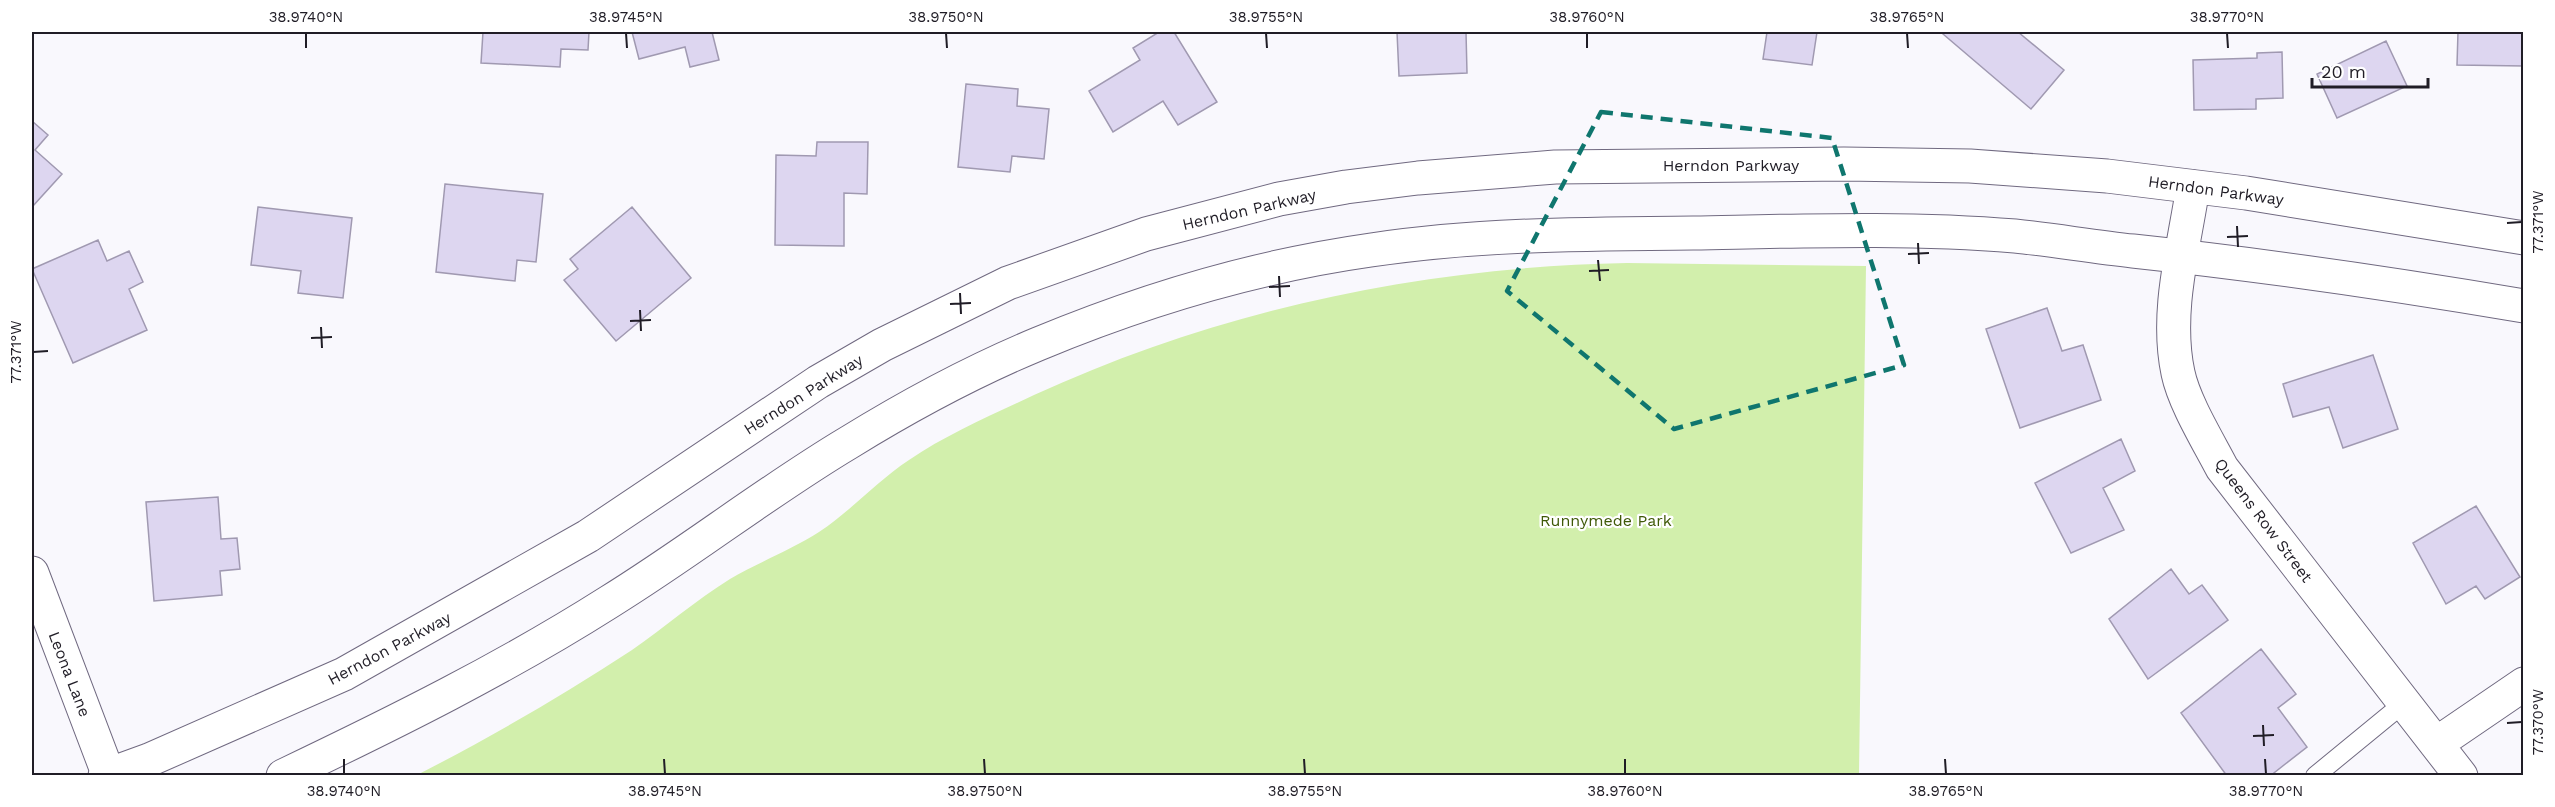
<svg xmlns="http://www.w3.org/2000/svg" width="2555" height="807" viewBox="0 0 2555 807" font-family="'Work Sans',sans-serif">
<rect width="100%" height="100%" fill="#f9f8fd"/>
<path fill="#d2efac" d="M1627,263L1866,266L1859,775H417C491,737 562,696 632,650C665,627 696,600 730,579C759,562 791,550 819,532C851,511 877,481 909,460C947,434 992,415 1034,395C1221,309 1423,267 1627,263Z"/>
<path fill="#ddd6f0" stroke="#a099b1" stroke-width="1.5" d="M483,32H589L588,50L561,49L560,67L481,63Z
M632,32H712L719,60L690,67L685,47L639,59Z
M1159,32H1174L1217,102L1178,125L1163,101L1113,132L1089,91L1140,60L1133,48Z
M1397,32H1466L1467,73L1399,76Z
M1767,32H1817L1812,65L1763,59Z
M1945,32H2018L2064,70L2031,109L1943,34Z
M2458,32H2524V66L2457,65Z
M2386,41L2407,86L2337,118L2317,74Z
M2282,52L2283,98L2256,99V109L2194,110L2193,60L2257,58V53Z
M966,84L1018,89L1017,106L1049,109L1044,159L1012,156L1010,172L958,167Z
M32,121L48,135L35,150L62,174L32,207Z
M817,142H868L867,194L844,193V246L775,245L776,155L816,156Z
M445,184L543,194L536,262L517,260L515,281L436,272Z
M258,207L352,218L343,298L298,293L301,271L251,265Z
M632,207L691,278L616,341L564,280L578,269L570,259Z
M98,240L107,261L129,251L143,282L129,289L147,330L73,363L32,269Z
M2047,308L2062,351L2083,345L2101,400L2020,428L1986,329Z
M2373,355L2398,429L2343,448L2329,407L2293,417L2283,384Z
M2121,439L2135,471L2103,488L2124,530L2071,553L2035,483Z
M218,497L221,539L237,538L240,569L220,571L222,595L154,601L146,502Z
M2476,506L2520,577L2485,599L2476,586L2446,604L2413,543Z
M2171,569L2189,594L2202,585L2228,620L2148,679L2109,619Z
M2261,649L2296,694L2278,708L2307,747L2270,776H2227L2181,713Z"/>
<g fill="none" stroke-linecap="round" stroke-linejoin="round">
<g stroke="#706980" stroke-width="20">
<path id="service" d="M2315,776L2404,703"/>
</g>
<g stroke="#706980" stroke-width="35">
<path id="minor" d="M2193,187C2184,247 2165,312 2178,373C2184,402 2208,441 2222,468L2461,776
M32,573L109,776
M2436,744L2524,684"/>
</g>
<g stroke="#706980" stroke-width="35">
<path id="secondary" d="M105,776L149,760L344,674L588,536L818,382L882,345L1008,283L1146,234L1279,199L1346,187L1418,178L1555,167L1844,164L1970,166L2107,176L2246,193L2524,238
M283,776C394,723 505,668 609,602C690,552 766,492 848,443C908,406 973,371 1038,344C1144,300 1258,266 1371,250C1477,234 1585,234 1693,233C1800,231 1908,227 2015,236C2054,240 2094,247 2133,251C2264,265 2394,284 2524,306"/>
</g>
<use href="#service" stroke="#fff" stroke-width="18"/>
<use href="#minor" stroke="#fff" stroke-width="33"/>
<use href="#secondary" stroke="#fff" stroke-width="33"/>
</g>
<path fill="none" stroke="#0f766e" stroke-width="4.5" stroke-dasharray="12 8" stroke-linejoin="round" d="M1601,112L1832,138L1904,365L1674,429L1507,291Z"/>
<path fill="none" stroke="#201d26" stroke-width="2" d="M306,33V48M626,33L627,48M946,33L947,48M1266,33L1267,48M1587,33V48M1907,33L1908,48M2227,33L2228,48M2507,223L2522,222M2237,226L2238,247M2227,237L2248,236M1918,243L1919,264M1908,254L1929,253M1598,260L1600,281M1589,271L1609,270M1279,276L1280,297M1269,287L1290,286M960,293L961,314M950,304L971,303M640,310L641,331M630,321L651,320M321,327L322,348M311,338L332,337M33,352L48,351M2507,723L2522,722M2263,725L2264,746M2253,736L2274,735M344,759V774M664,759L665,774M984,759L985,774M1304,759L1305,774M1625,759V774M1945,759L1946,774M2265,759L2266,774"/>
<g text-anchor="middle" stroke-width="4.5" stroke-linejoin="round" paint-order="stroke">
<g font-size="16" fill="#201d26" stroke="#fff">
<text x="1731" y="171">Herndon Parkway</text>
<text transform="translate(2216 190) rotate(8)" y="6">Herndon Parkway</text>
<text transform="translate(1249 209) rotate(-13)" y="6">Herndon Parkway</text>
<text transform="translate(803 394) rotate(-32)" y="6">Herndon Parkway</text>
<text transform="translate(2264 520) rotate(53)" y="6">Queens Row Street</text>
<text transform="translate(389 648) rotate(-28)" y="6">Herndon Parkway</text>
<text transform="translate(70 674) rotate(69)" y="6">Leona Lane</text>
</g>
<g font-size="16" fill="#3f5907" stroke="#fff">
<text x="1606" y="526">Runnymede Park</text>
</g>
</g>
<rect width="2555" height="807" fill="none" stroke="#ffffff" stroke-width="66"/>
<path d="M2312 78v9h116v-9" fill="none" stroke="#201d26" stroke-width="3"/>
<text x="2321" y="78" font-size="18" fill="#201d26" stroke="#ffffff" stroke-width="4.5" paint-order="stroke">20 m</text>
<rect x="33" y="33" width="2489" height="741" fill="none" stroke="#201d26" stroke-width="2"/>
<g font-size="15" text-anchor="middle" fill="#201d26">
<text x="306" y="22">38.9740°N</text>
<text x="626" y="22">38.9745°N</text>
<text x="946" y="22">38.9750°N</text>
<text x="1266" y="22">38.9755°N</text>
<text x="1587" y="22">38.9760°N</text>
<text x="1907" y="22">38.9765°N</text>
<text x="2227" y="22">38.9770°N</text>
<text transform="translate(2538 222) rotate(-90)" y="5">77.371°W</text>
<text transform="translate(16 352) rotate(-90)" y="5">77.371°W</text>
<text transform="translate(2538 722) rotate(-90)" y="5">77.370°W</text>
<text x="344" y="796">38.9740°N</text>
<text x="665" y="796">38.9745°N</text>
<text x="985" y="796">38.9750°N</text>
<text x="1305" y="796">38.9755°N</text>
<text x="1625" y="796">38.9760°N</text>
<text x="1946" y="796">38.9765°N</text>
<text x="2266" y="796">38.9770°N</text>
</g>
</svg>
